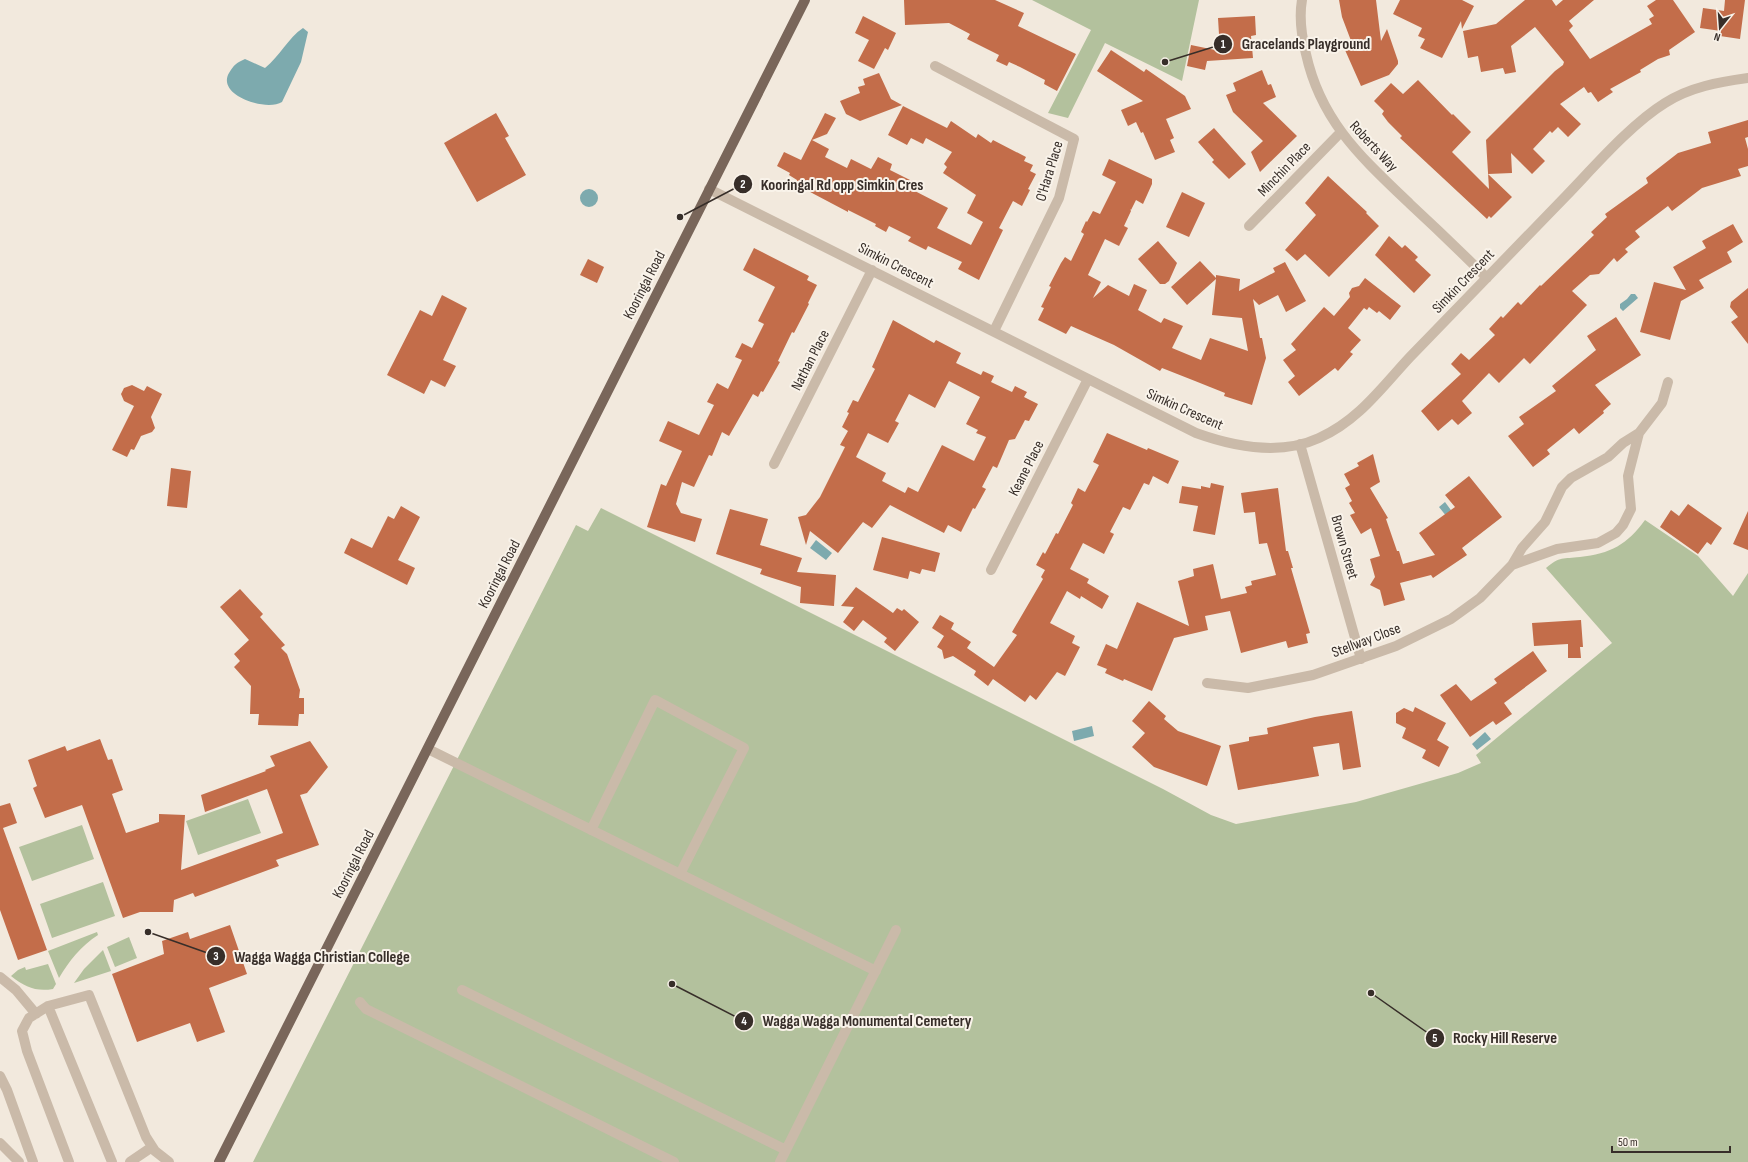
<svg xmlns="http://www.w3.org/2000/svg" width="1748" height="1162" viewBox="0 0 1748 1162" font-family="'Sofia Sans Condensed',sans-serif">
<rect width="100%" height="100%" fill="#f2e9dd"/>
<path fill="#b3c19d" d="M1032,0H1199L1182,81L1105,43L1068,118L1048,113L1091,30Z
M601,508L1163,789L1211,815L1236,824L1356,802L1458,773L1481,763L1476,755L1612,643L1546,568C1560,556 1563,559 1580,557C1610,554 1628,544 1645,520L1698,556L1733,596L1748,573V1162H253L576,525L588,531Z
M248,799L261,833L198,855L186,821Z
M82,825L94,859L32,881L19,847Z
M103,882L115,916L52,938L40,904Z
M97,932L98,935C81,946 69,961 59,978L48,951Z
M129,937L137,958L115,967L107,947Z
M103,950L111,971L74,983L84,969Z
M48,964L56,984L53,989C36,992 25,987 11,976L18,970L25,967L26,970Z"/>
<path fill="#7daaae" d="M303,28L308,32L301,62L282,102C266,112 216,95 229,73C234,65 236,63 245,59L265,68C280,56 288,38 303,28Z
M580 198a9 9 0 1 1 18 0a9 9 0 1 1-18 0Z
M1631,294H1635L1638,298L1623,311L1620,308V304L1627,299Z
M1445,502L1456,517L1451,522L1439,507Z
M816,540L832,553L826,560L810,548Z
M1092,726L1094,736L1074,741L1072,731Z
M1485,732L1491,739L1477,750L1472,744Z"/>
<path fill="#c36d4a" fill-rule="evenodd" d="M904,0H995L1024,13L1018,26L1076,54L1057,91L1044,84L1045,80L1020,67L1009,62L1007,66L996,61L999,55L967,39L970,34L949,23L905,25Z
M1339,0H1376L1381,41L1387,29L1398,61V64L1389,75L1361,86L1345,50L1353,46L1342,17Z
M1400,0H1462L1474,6L1462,29L1461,21L1442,58L1420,48L1425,39L1418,36L1422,28L1393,14Z
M1525,0H1552L1556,6L1563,0H1594L1569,21L1573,26L1569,30L1590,59L1652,24L1649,19L1654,16L1647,6L1656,0H1673L1695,32L1669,50L1670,55L1658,59L1640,70L1641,72L1610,89L1613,92L1598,102L1591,92L1588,93L1584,87L1560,104L1581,124L1568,137L1558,127L1552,133L1550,131L1533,149L1545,161L1532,174L1511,153L1512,173L1488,174L1512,197L1491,218L1489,216L1487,219L1400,138L1402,136L1388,122L1382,114L1384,111L1374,101L1391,83L1403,94L1418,80L1452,115L1453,114L1471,132L1452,152L1489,189L1486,140L1555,71L1563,65L1564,62L1535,27L1511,46L1516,72L1505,74L1503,68L1481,72L1478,56L1468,58L1463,31L1496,24Z
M1725,0H1745L1740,39L1720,36L1721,31L1700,28L1703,8L1724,11Z
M863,16L896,33L888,50L885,48L874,69L858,61L869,40L855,33Z
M1255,16L1256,35L1251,36L1253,58L1207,61L1205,70L1187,66L1191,45L1220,51L1218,18Z
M1111,50L1144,72L1146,69L1185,96L1191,109L1166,119L1174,138L1170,140L1175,152L1155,160L1143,132L1141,133L1136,122L1128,126L1121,110L1143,101L1097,71Z
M1262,70L1268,85L1271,84L1276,97L1263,103L1297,136L1260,172L1251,152L1263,141L1233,112L1226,95L1236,91L1233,83Z
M879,73L891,99L902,105L860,121L846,114L840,101L860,93L858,87L865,85L863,79Z
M903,106L947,128L951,121L976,138L978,134L991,143L993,140L1026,157L1024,161L1033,165L1030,171L1036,174L1028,189L1030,190L1022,206L1013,201L999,228L1003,230L979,280L958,269L962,262L928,246L926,250L908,241L911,237L889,226L886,232L875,226L876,224L848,210V212L795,184L797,180L789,175L790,173L777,166L784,152L801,160L825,113L836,118L827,134L812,140L829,149L825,157L847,168L851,159L871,169L878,157L892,164L890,170L912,181L909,188L948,208L937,228L971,245L983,222L967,213L976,195L943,173L947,167L944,164L952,152L926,138L923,144L911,138L907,145L888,135Z
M496,113L509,136L505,138L526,175L477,202L444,143Z
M1748,120V137L1745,138L1748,149V166L1738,169L1741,176L1702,188L1672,211L1668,206L1635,231L1640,237L1625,249L1628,252L1617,262L1614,258L1599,274L1590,275L1572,291L1587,305L1530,364L1524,358L1499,383L1489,373L1462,401L1472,413L1458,425L1452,419L1438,431L1421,411L1461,374L1451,364L1461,353L1469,360L1495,335L1489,329L1501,316L1503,318L1518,302L1521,305L1540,285L1541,286L1594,235L1591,232L1607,217L1605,214L1648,183L1646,178L1678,153L1711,143L1708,132Z
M1214,128L1246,164L1229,179L1212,162L1214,160L1198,142Z
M1109,159L1152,179V184L1143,204L1136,200L1131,210L1130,209L1131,211L1124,226L1128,228L1119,246L1105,239L1088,275L1101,282L1093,298L1108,285L1129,296L1134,284L1147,290L1138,310L1161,323L1164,318L1183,326L1172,348L1201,360L1210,338L1248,351L1242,318L1212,315L1216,279L1187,305L1171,287L1200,261L1216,278V275L1240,279L1239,291L1275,272L1273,268L1285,262L1306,301L1286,312L1278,295L1259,305L1253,299L1260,338H1262L1266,358L1252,405L1224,396L1225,393L1195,381L1162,368L1160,371L1114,345L1071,326L1066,334L1038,320L1044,308L1041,307L1051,287L1049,286L1061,263L1065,257L1071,261L1084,234L1081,232L1086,221L1087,222L1093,211L1100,214L1116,182L1102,175Z
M1328,176L1367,212L1366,213L1379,226L1329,277L1305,254L1297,261L1285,250L1316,215L1305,203Z
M1182,192L1205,203L1189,237L1166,227Z
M1733,224L1743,242L1727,252L1732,262L1699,280L1704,288L1681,301L1670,340L1640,332L1654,282L1686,290L1673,267L1706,248L1702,241Z
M1389,236L1402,248L1405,245L1418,257L1415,260L1431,275L1414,293L1375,255Z
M1158,241L1177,263L1169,281L1165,284H1160L1138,259Z
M754,248L809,276L807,280L817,285L808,303L809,304L794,333L792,332L778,361L780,362L763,392L761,391L758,397L753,394L729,436L722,432L712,456L709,455L694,487L682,482L676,504L681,513L702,519L695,542L647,527L661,484L666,486L682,451L659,441L668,421L699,435L714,405L707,402L717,383L728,389L742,360L735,357L742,343L752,348L764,324L758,321L775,287L743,270Z
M588,259L604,267L597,283L580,275Z
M1365,278L1401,306L1390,320L1379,311L1377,313L1369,307L1367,310L1364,308L1348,328L1361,340L1350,352L1353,354L1338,371L1335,368L1299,396L1288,382L1295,376L1283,360L1296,350L1291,344L1324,307L1334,316L1350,297L1349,293L1352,288L1359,286Z
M1748,288V344L1731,322L1738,317L1730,307L1731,302Z
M442,295L467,308L443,360L456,366L445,387L431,380L424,394L387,375L420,310L432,316Z
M1616,317L1641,355L1595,385L1611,404L1603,411L1604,413L1579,434L1574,428L1547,450L1550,454L1533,467L1508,436L1524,424L1519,417L1556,391L1552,386L1596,350L1587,336Z
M893,320L934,343L936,340L961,353L956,363L981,375L983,371L994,376L991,382L1012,392L1015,386L1027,392L1024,397L1038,404L1029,421L1025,420L1015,439L1009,440L997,468L993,466L982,487L986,489L975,509L973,508L961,532L948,525L944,533L890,505L872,528L863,522L838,553L810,531L806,545L798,517L806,515L820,497L845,447L840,445L848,431L842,427L849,413L847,412L853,400L858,402L875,369L872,367ZM949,381L980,397L966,424L978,430L976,433L986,437L974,461L942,445L918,492L908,487L905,493L882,481L886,473L856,457L868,433L888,443L899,423L895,421L909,394L935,408Z
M132,385L144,391L147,386L162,394L151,417L155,428L152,432L141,436L134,450L131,449L127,457L112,450L134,406L124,401L121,394L124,388Z
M1107,433L1147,450L1148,448L1179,461L1168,484L1153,476L1149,485L1144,483L1130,510L1123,507L1110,532L1114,534L1104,554L1083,543L1070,569L1089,579L1087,583L1109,596L1102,609L1081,596L1080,599L1067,591L1050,623L1075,636L1072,643L1080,647L1065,676L1057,672L1036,700L1030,695L1025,702L993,679L988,686L974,675L976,671L953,656L944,659L942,650L937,647L944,636L932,628L940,615L954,623L951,629L971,642L967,648L994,667L1017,635L1012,632L1043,579L1041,577L1045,570L1036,565L1043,552L1045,554L1056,533L1058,534L1073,505L1071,503L1078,488L1085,492L1099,465L1093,462Z
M1373,454L1380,482L1370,488L1388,518L1386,519L1397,551H1399L1403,564L1435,555L1419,533L1455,507L1445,495L1469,476L1502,517L1462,548L1467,555L1433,578L1431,575L1400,583L1405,600L1384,606L1380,590L1370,585L1375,577L1370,559L1380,556L1371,528L1361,534L1350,515L1355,513L1349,503L1352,501L1345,488L1350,485L1344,474L1359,466L1357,463Z
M171,468L191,471L187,508L167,506Z
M1211,483L1224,486L1215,535L1193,531L1198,506L1179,503L1182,486L1201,489V486L1210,488Z
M1278,488L1286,551H1288L1293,568H1291L1310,633L1306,634L1308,643L1288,648L1286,641L1241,653L1230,611L1205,616L1208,630L1174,638L1152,691L1124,679L1123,681L1105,673L1107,669L1097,665L1106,644L1117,649L1137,602L1189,626L1178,581L1194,576L1193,569L1213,564L1221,599L1247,593L1245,587L1252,585L1251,581L1276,575L1267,543L1259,544L1255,512L1244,513L1241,493Z
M1688,504L1722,528L1711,545L1707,542L1698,554L1660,527L1671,510L1679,516Z
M401,506L420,517L398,560L415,568L407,585L344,553L351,538L372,548L388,516L394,519Z
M730,509L768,519L760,545L802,558L797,572L836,575L834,606L800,603L801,587L760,574L762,569L716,554Z
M1748,511V550L1733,544Z
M882,537L940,553L935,572L922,569L920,574L910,571L908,579L873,570Z
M856,587L893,613L897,608L902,611L904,609L919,622L895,651L884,642L887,638L863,620L854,631L843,622L854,607L841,606Z
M240,589L263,614L260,617L285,645L281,648L287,654L300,690L299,698H304V714H299L298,726L258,725L259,714H250L251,686L234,667L240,661L234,654L249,640L220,607Z
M1581,620L1583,647H1580L1581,658H1568V644L1534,646L1532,623Z
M1533,651L1547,671L1504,703L1512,714L1496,725L1493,721L1470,737L1440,695L1456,684L1471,701L1497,683L1494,679Z
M1149,701L1166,716L1164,719L1178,731L1221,746L1207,786L1154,767L1132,747L1145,733L1132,721Z
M1415,707L1446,723L1437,740L1449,747L1439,767L1422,758L1426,750L1402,738L1406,728L1396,723V713L1404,708L1413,712Z
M1352,711L1361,767L1343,770L1339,743L1313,747L1319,776L1238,790L1229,745L1249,741V737L1268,734L1267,728L1315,717Z
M100,739L108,760L112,759L123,790L112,794L126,833L159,822V814L185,815L181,870L283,833L267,789L205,812L201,795L266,771L265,770L275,766L270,756L310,741L328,767L307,793L300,795L319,845L276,860L279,866L195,897L193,893L174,900L173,912H140L123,918L82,805L45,818L33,788L37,786L28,760L65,746L67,751Z
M10,803L17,823L3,828L47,950L18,960L0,910V806Z
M230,925L247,974L209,988L225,1032L197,1042L190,1023L137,1042L112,974L164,954L162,941L188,932L190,939Z"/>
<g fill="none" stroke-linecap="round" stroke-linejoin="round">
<path stroke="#cabaa9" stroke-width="10" d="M1302,0C1299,17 1302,38 1306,54C1321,122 1362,158 1410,204C1436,228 1462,253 1487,278
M935,66L1074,139L1059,198L994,331
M709,189L1196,433C1235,447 1280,456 1319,438C1358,421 1382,387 1410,357C1462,303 1514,250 1566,196C1594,167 1631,124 1665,103C1690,87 1719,82 1748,78
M1249,226L1340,133
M1300,444L1361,659
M774,464L872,270
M1512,565L1557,549L1598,543L1616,533L1623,525L1631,509L1628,476L1639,433
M991,570L1088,379
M1207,683L1248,688L1313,675L1396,646L1451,619L1480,598L1512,565L1522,548L1545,522L1562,487L1571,478L1608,457L1623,443L1639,433L1662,403L1668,382
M428,749L876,971
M591,830L655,700L744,748L680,874
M0,977L16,990L36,1014
M462,990L786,1150
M360,1002L366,1009L674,1162
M48,1006L112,1162
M0,1076L7,1090L33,1162
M0,1143L19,1162
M69,1162L27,1051L22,1031L29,1018L48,1006L89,995L146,1137L155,1151L169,1162
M130,1162L152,1147
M780,1162L896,930"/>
<path stroke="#79665a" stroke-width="10" d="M219,1162L805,0"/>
</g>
<g text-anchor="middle" stroke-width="4" stroke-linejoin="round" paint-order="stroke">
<g font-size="15" fill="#372e29" stroke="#f9f3ea">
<text transform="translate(1374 146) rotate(47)" y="5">Roberts Way</text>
<text transform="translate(1284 169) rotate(-46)" y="5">Minchin Place</text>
<text transform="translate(1049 171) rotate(-73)" y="5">O'Hara Place</text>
<text transform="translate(896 265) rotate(27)" y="5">Simkin Crescent</text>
<text transform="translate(1463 281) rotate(-46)" y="5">Simkin Crescent</text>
<text transform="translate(644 285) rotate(-63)" y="5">Kooringal Road</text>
<text transform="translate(810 360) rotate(-63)" y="5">Nathan Place</text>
<text transform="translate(1185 409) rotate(24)" y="5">Simkin Crescent</text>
<text transform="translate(1026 468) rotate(-63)" y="5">Keane Place</text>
<text transform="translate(1345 547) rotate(74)" y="5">Brown Street</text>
<text transform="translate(499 574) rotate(-63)" y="5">Kooringal Road</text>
<text transform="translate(1366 640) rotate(-21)" y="5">Stellway Close</text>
<text transform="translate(353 864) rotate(-63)" y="5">Kooringal Road</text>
</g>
</g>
<path fill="none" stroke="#372e29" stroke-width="1.5" d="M1165 62L1223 44M680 217L743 184M148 932L216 956M672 984L744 1021M1371 993L1435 1038"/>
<g fill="#372e29" stroke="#f9f3ea" stroke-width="1.5">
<circle cx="1165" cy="62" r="4"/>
<circle cx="680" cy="217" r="4"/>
<circle cx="148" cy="932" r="4"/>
<circle cx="672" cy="984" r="4"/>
<circle cx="1371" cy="993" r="4"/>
<circle cx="1223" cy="44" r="10"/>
<circle cx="743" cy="184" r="10"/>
<circle cx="216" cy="956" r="10"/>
<circle cx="744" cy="1021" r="10"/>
<circle cx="1435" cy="1038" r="10"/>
</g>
<g font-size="12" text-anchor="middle" font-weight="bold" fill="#fff">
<text x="1223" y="48">1</text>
<text x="743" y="188">2</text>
<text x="216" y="960">3</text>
<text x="744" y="1025">4</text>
<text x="1435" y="1042">5</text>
</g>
<g font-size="16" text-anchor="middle" font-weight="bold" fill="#372e29" stroke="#f9f3ea" stroke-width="4" stroke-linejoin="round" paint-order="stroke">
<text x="1306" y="49">Gracelands Playground</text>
<text x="842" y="190">Kooringal Rd opp Simkin Cres</text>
<text x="322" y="962">Wagga Wagga Christian College</text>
<text x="867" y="1026">Wagga Wagga Monumental Cemetery</text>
<text x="1505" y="1043">Rocky Hill Reserve</text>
</g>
<g transform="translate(1720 28) rotate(197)" stroke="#f9f3ea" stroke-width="3" paint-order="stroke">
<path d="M0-3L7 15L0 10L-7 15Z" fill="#372e29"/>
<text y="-6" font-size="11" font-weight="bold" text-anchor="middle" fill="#372e29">N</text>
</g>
<path d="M1612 1146v6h118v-6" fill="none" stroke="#372e29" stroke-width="2"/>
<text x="1618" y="1146" font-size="12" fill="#372e29" stroke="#f9f3ea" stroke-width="3" paint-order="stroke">50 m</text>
</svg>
